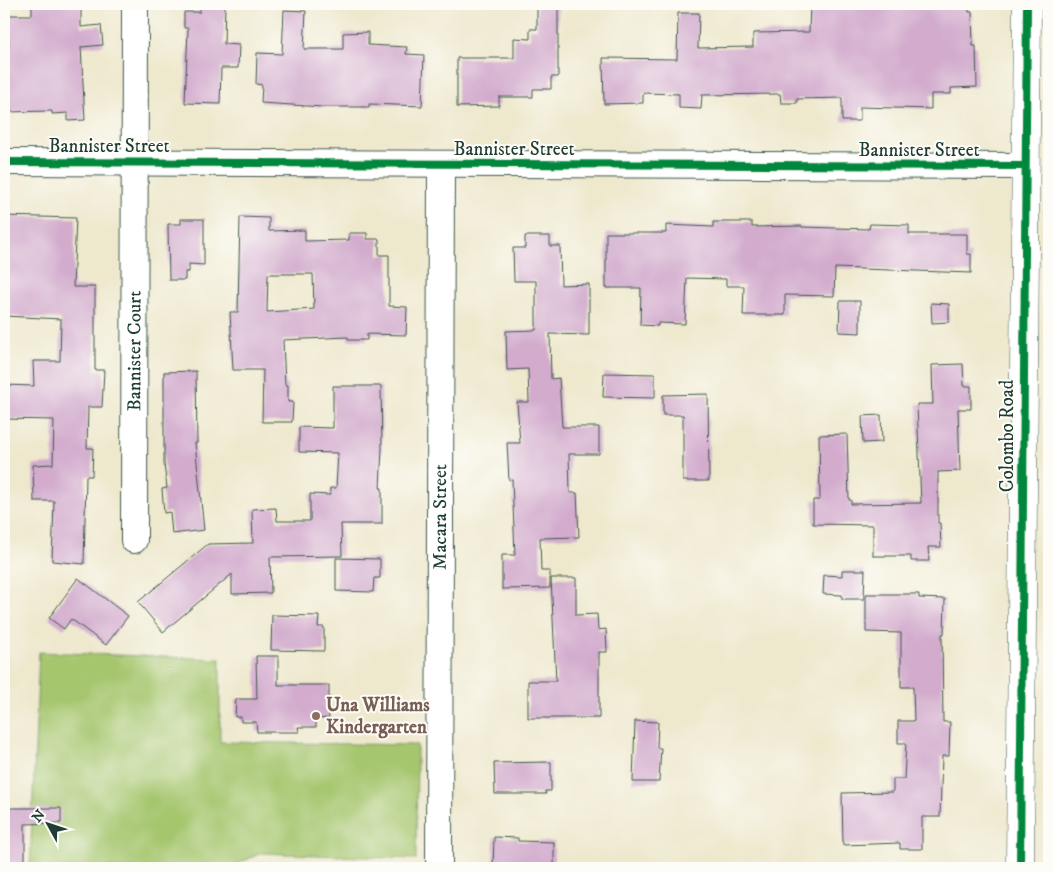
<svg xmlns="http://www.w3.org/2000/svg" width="1053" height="872" font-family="'IM FELL DW Pica',serif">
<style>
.green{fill:#a6c66e;stroke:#628251}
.building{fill:#d2abcd;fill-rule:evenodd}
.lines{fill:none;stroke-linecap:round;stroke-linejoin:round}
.minor-casing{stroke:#3e574b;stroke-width:28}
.tertiary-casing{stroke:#3e574b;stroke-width:29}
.minor{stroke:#fff;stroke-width:26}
.tertiary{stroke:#fff;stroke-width:28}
.cycleway-casing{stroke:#fdfcf7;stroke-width:11}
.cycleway{stroke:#00873e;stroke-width:8}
.education-dot{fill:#8d6e63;stroke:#fdfcf7;stroke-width:2}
.labels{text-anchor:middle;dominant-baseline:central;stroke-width:4;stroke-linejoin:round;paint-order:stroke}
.street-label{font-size:19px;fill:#1f3d34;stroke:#fdfcf7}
.education-label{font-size:19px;font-weight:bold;fill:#785e54;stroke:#fdfcf7;text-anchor:start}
</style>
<rect width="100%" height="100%" fill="#fdfcf7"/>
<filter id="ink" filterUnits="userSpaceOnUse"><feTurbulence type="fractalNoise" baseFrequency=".02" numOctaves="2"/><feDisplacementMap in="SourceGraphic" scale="10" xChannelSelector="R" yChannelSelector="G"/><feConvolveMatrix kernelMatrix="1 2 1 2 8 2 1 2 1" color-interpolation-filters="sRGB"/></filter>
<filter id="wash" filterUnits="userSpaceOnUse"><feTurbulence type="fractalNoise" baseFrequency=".0096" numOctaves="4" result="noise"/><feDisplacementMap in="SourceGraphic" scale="20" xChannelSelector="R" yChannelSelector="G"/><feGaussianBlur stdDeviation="1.12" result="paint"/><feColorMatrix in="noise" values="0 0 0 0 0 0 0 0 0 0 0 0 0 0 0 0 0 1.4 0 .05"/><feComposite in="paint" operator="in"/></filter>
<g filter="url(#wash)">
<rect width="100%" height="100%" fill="#eee8cd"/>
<path class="green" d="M 39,652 L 220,659 L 220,742 L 417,745 L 416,859 L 261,853 L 229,868 L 30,868 Z"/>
<g id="blocks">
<path class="building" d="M 32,4 L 81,4 L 81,27 L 101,25 L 103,45 L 81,47 L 85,120 L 68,121 L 68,113 L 52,114 L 52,111 L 4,112 L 4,48 L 9,48 L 8,15 L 32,15 Z
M 200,4 L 225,4 L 224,44 L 239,45 L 238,68 L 221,68 L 220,104 L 185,103 L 188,28 L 184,28 L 184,12 L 200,12 Z
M 537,4 L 558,4 L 558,77 L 551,77 L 551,89 L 533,89 L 533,97 L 499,97 L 499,106 L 457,107 L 457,58 L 514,58 L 514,38 L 530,39 L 530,29 L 537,29 Z
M 810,4 L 968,4 L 969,12 L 972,12 L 973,46 L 976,46 L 977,87 L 951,88 L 951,94 L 931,94 L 931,109 L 860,107 L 860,121 L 842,121 L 842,98 L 797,99 L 797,103 L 781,103 L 780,94 L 702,95 L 701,109 L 679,108 L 679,94 L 643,93 L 643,103 L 604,104 L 603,58 L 677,59 L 678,13 L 699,13 L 698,48 L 753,47 L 753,33 L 809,32 Z
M 284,10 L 306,11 L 304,49 L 343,49 L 343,33 L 368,32 L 368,45 L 407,47 L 406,54 L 424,55 L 422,106 L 369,104 L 369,107 L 323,107 L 261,103 L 262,85 L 256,84 L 257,53 L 282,54 Z
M 4,216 L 76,218 L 73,287 L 95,287 L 95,370 L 104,370 L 102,407 L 88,407 L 87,448 L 93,448 L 92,476 L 86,476 L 84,564 L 52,561 L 54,501 L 34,501 L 33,465 L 53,464 L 54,420 L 4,419 L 4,385 L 34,386 L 33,361 L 60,361 L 61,319 L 4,316 Z
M 240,217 L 269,218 L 269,231 L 305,230 L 305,241 L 349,240 L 349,233 L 367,233 L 367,239 L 379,239 L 379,255 L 389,255 L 389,306 L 407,307 L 406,335 L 367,334 L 367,340 L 348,340 L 348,337 L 283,340 L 285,385 L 288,385 L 288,402 L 293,402 L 292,422 L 262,422 L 263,370 L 233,370 L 230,312 L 238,312 ZM 268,274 L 313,274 L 314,309 L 267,312 Z
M 181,219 L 204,219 L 204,265 L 189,264 L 189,272 L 185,272 L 185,280 L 169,280 L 168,224 L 181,224 Z
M 713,222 L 752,222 L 752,227 L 802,226 L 802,227 L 869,229 L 870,224 L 909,225 L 909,234 L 967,234 L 967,254 L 971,254 L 971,273 L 835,268 L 834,296 L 785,295 L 785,315 L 743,315 L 744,286 L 726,286 L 726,279 L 687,278 L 685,324 L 658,323 L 658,326 L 640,325 L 641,288 L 606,288 L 606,233 L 666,233 L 666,225 L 713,227 Z
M 525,236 L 550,236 L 550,246 L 560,246 L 561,285 L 589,284 L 589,335 L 550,334 L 551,379 L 559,378 L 562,427 L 599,427 L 599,454 L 569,454 L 570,493 L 577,493 L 579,537 L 540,538 L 541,571 L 550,571 L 550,588 L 502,589 L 502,555 L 515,555 L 512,479 L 509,480 L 507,443 L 520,443 L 517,402 L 529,402 L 528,369 L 507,370 L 506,331 L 536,330 L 536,281 L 514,281 L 513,248 L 525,248 Z
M 840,301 L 860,301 L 860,333 L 839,332 Z
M 931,303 L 949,304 L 949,322 L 932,323 Z
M 963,364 L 964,386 L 971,386 L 971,409 L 958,409 L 960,471 L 938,472 L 938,523 L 940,523 L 941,547 L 928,547 L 929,561 L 911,561 L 911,556 L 873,556 L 873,525 L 813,524 L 813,500 L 820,500 L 819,435 L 847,434 L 849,500 L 851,500 L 851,504 L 921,503 L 917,404 L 933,404 L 932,365 Z
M 196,371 L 197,443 L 195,443 L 204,530 L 172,534 L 170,512 L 164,513 L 162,489 L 167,488 L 164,464 L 164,372 Z
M 604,373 L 655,374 L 655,398 L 603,397 Z
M 333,386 L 381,386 L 382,448 L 380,488 L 382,488 L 382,524 L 341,524 L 342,556 L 270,557 L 271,593 L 232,594 L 232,574 L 163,632 L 138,602 L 208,544 L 253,543 L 252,509 L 276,508 L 277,521 L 310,521 L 310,494 L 330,495 L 330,488 L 336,488 L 338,453 L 299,452 L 299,427 L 333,428 Z
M 708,394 L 709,481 L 683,481 L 683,415 L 663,415 L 663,395 Z
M 881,415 L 882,442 L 863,443 L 862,416 Z
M 336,558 L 380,559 L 380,578 L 374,578 L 373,592 L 336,591 Z
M 842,570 L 865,570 L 864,599 L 842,599 L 842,595 L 823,594 L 824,575 L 842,576 Z
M 78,578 L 128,616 L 106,645 L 71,619 L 64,629 L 49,618 Z
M 551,578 L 576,578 L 576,615 L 597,614 L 598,630 L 606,629 L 607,652 L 599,652 L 599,718 L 528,718 L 528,681 L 556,681 Z
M 866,594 L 919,594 L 919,598 L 945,599 L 944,634 L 942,634 L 943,722 L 950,722 L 949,756 L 942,756 L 940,817 L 922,817 L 922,849 L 900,849 L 900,843 L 843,845 L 842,793 L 893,792 L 893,779 L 904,779 L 906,743 L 898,743 L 898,721 L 914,721 L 913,687 L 901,687 L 901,633 L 866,632 Z
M 272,615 L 319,616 L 318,627 L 324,627 L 324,651 L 271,650 Z
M 256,656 L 278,656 L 278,685 L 329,685 L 329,718 L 316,719 L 316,727 L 298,727 L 299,732 L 257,732 L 256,722 L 241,722 L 241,717 L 235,717 L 236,699 L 257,699 Z
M 635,721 L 658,722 L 657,748 L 661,748 L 659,782 L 633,782 Z
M 551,762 L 551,791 L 545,791 L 546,794 L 495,794 L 494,763 Z
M 4,808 L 61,808 L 61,823 L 25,824 L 25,867 L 4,867 Z
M 494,837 L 518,838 L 518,841 L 554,842 L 554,868 L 493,868 Z"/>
</g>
</g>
<g filter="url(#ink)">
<use href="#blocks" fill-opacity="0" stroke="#3e574b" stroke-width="1"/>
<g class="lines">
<defs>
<g id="minor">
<path d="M 4,162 L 1025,166"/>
<path id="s1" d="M 134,540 L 135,4"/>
<path id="s2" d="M 439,868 L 441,165"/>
</g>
<path id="tertiary" d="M 1020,868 L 1027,4"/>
</defs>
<use href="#minor" class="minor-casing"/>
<use href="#tertiary" class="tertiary-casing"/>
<use href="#minor" class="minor"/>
<use href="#tertiary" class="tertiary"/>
<defs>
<path id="cycleway" d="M 4,162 L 1025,166
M 1020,868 L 1027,4"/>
</defs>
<use href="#cycleway" class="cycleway-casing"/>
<use href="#cycleway" class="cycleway"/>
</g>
</g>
<circle class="education-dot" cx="316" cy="716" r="5"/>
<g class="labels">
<g class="street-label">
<text x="109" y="146">Bannister Street</text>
<text x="514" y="149">Bannister Street</text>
<text x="919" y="150">Bannister Street</text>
<text stroke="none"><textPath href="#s1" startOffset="189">Bannister Court</textPath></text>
<text transform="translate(1007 436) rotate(-90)">Colombo Road</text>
<text stroke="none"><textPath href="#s2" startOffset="351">Macara Street</textPath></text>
</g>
<g class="education-label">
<text x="326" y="705">Una Williams<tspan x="326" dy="22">Kindergarten</tspan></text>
</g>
</g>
<rect width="1053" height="872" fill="none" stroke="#fdfcf7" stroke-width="20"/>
<g transform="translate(48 824) rotate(310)" stroke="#fdfcf7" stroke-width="4" paint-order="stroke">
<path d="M0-4L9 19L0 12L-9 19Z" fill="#1f3d34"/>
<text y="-8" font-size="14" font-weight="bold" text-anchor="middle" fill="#1f3d34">N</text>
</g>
</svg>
